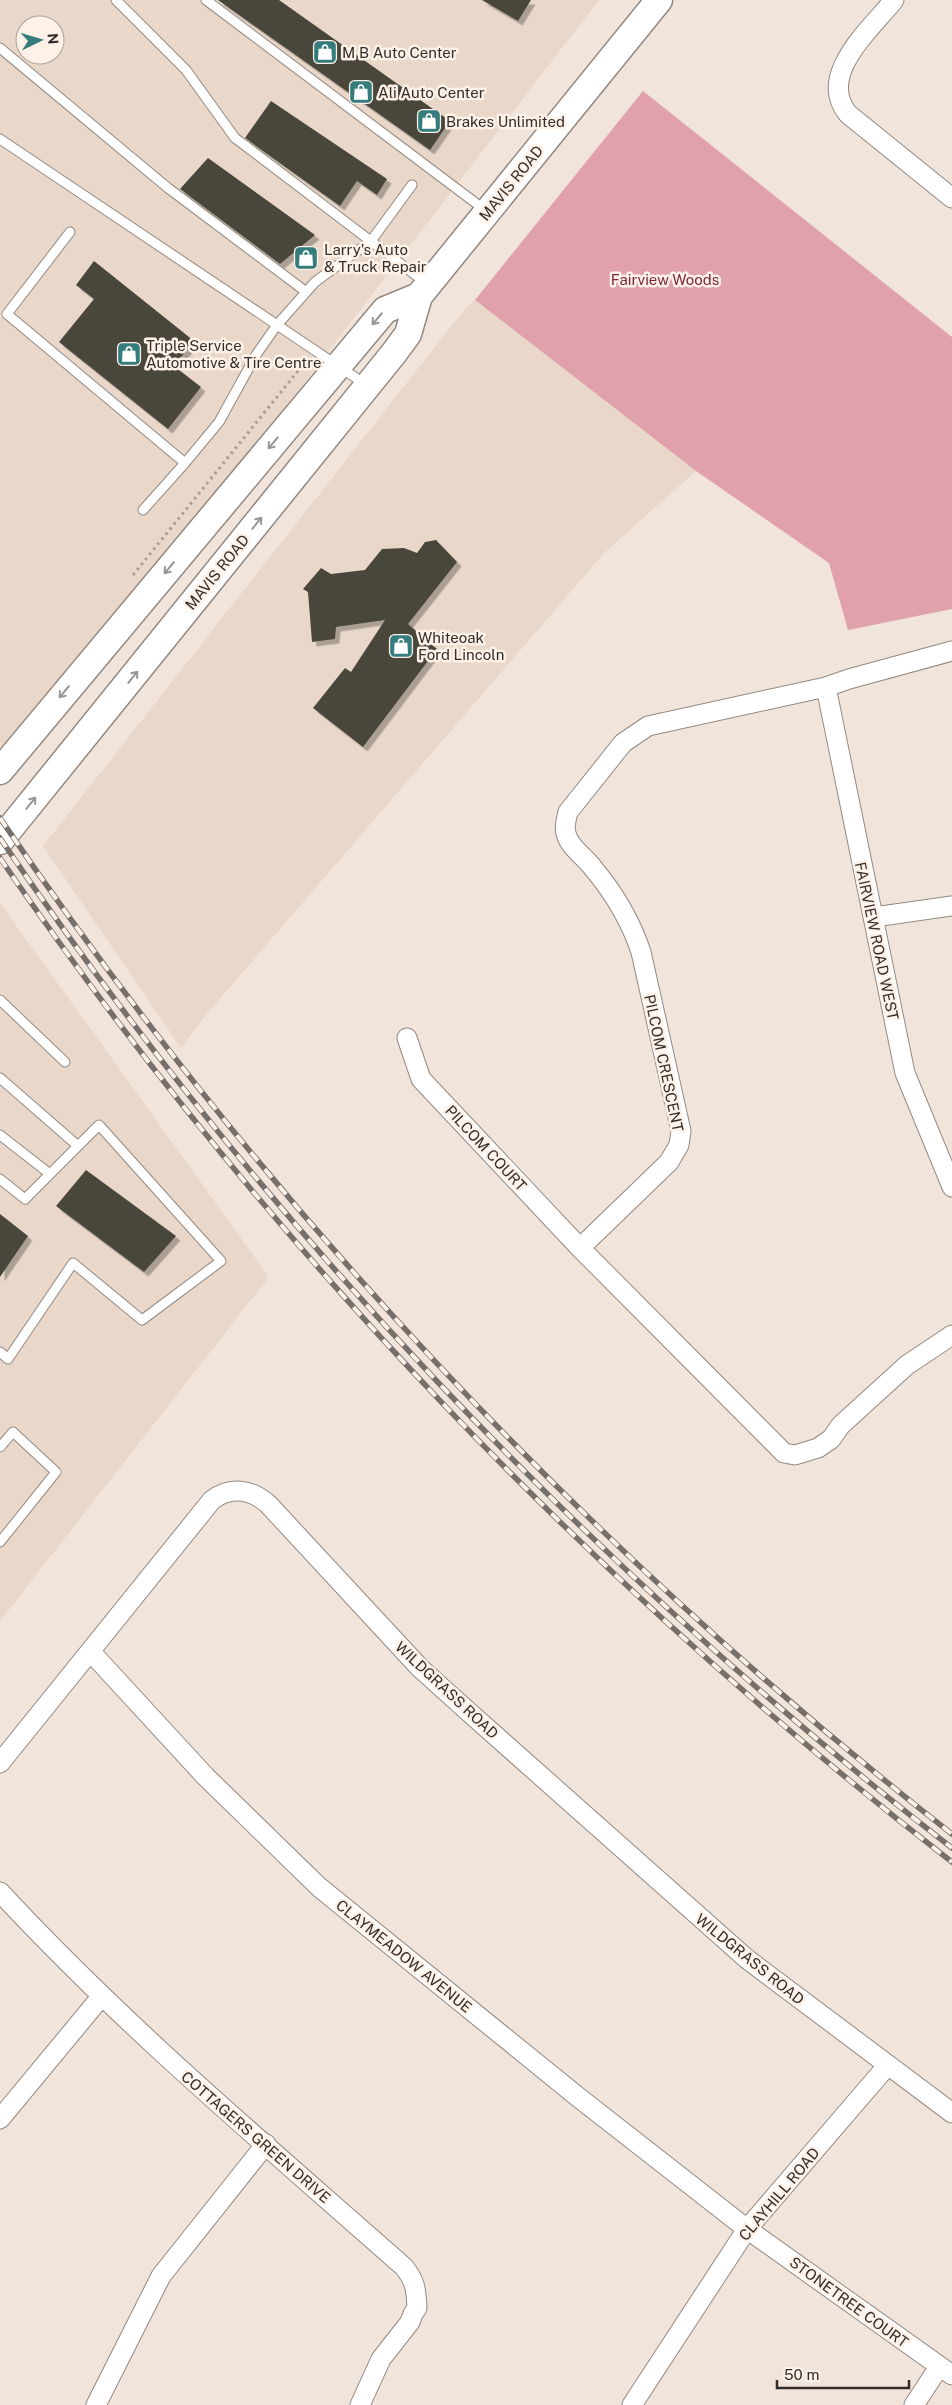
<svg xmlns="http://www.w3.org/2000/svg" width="952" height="2405" font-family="'Public Sans',sans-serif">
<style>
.built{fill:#e9d8c9;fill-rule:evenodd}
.green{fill:#e0a1ac}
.building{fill:#4a463b;filter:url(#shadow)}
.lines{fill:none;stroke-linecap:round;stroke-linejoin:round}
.service-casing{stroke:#948980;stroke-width:11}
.minor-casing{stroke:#948980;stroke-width:21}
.secondary-casing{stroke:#948980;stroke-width:29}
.path{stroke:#a69d96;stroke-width:3;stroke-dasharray:2.5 4;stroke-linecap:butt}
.service{stroke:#fff;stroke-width:9}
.minor{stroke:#fff;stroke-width:19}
.secondary{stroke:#fff;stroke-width:26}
.rail-casing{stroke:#776f6a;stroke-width:5.5}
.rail{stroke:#fdf1e8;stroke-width:4;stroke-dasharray:11;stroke-linecap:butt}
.oneway{stroke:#989694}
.labels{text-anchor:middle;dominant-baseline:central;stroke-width:5;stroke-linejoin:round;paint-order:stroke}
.poi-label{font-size:15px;fill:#322d2a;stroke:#fdf1e8;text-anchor:start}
.street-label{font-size:15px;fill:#322d2a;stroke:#fdf1e8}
.park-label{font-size:15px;fill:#7d243d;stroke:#fdf1e8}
</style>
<defs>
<filter id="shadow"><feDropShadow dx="4.5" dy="4.5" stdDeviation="0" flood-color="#0004"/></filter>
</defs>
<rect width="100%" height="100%" fill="#f0e4db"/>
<path class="built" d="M 0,0 L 599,0 L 11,763 L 0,746 ZM 25,25 L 55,25 L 55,55 L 25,55 Z
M 475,300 L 696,471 L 604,553 L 205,1016 L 181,1048 L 43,846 L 464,310 Z
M 0,903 L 269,1277 L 0,1621 Z"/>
<path class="green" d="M 643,91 L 952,337 L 952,609 L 848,630 L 829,563 L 696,471 L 475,300 Z"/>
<path class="building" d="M 218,0 L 279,0 L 450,121 L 430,150 Z
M 482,0 L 531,0 L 518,21 Z
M 271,101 L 387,179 L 377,195 L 357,181 L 340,206 L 245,138 Z
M 208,158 L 315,235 L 280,264 L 180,189 Z
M 94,261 L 194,341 L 174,366 L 201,387 L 168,429 L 59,342 L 94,299 L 76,285 Z
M 436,540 L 457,562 L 408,624 L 437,649 L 363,747 L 313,708 L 345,668 L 351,672 L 385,620 L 336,627 L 335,639 L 312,642 L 308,592 L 303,589 L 321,568 L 331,574 L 365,570 L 382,549 L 404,548 L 417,553 L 425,542 Z
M 86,1170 L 176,1236 L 144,1272 L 56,1206 Z
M 0,1214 L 28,1236 L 0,1277 Z"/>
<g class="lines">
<defs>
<path id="service" d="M 116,0 L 186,70 L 235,138 L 426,283
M 206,0 L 485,210
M 0,48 L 168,188 L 305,291
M 0,139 L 365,384
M 70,232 L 7,314 L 185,463 L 219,422 L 256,355 L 277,325 L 315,282 L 371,241 L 412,185
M 143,510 L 185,463
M 0,1000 L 65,1062
M 0,1078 L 78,1146
M 0,1135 L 50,1174
M 0,1179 L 25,1199 L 99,1125 L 221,1261 L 142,1320 L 73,1263 L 8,1359 L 0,1352
M 0,1447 L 13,1432 L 56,1472 L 0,1542"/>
<path id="minor" d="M 894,0 C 871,29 816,75 848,114 L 952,198
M 826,687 L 905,1073 L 952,1187
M 874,917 L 952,906
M 407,1038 L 421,1079 L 580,1248 L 784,1453 L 795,1455 L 818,1448 L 831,1439 L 841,1425 L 907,1365 L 952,1335
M 580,1248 L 669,1162 L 679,1145 L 681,1131 L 641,952 C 631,922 614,893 593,868 C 585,857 574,851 568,839 C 563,829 566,821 568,812 L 623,743 L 648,726 L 826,687 L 849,679 L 952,651
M 90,1651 L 205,1776 L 319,1887 L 578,2097 L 747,2229 L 952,2375
M 0,1763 L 212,1500 C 230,1486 251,1489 268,1504 L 420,1668 L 471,1714 L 747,1959 L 952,2113
M 0,1892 C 125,2027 266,2145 404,2267 C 416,2282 416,2290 417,2308 L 413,2314 L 410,2322 L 381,2359 L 360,2405
M 0,2119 L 101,1997
M 96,2405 L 161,2276 L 266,2144
M 632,2405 L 747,2229 L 887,2066
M 914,2405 L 939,2367"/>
<path id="secondary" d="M 0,771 L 385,310 L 419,296
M 0,841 L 394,353 L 408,334 L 419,296 L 659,0"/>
</defs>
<use href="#service" class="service-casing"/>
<use href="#minor" class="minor-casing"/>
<use href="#secondary" class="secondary-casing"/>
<path class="path" d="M 133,575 L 302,366"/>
<use href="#service" class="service"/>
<use href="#minor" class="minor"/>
<use href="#secondary" class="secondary"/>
<defs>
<path id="rail" d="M 0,818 C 262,1204 585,1547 952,1834
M 0,838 C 260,1222 586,1564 952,1848
M 0,858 C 261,1240 586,1579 952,1862"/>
</defs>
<use href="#rail" class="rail-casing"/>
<use href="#rail" class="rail"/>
</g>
<defs><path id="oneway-shaft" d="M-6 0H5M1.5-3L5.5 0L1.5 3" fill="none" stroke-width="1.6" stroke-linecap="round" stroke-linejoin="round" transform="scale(1.25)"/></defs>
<g class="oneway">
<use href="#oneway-shaft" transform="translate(377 319) rotate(130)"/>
<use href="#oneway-shaft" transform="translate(273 443) rotate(130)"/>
<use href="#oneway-shaft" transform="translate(257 523) rotate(-51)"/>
<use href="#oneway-shaft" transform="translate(169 568) rotate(130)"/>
<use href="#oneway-shaft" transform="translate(133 677) rotate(-51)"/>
<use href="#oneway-shaft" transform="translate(64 692) rotate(130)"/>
<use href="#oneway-shaft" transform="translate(31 803) rotate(-51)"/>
</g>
<defs>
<symbol id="shop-square" viewBox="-11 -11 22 22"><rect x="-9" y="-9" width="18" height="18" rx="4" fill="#347d7c" stroke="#fdf1e8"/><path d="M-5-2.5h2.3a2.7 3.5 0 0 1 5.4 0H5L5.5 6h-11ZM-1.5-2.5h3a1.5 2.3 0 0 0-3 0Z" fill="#fff"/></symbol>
</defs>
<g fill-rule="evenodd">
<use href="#shop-square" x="311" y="38" width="28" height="28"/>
<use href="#shop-square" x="347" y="78" width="28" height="28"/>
<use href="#shop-square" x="415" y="107" width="28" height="28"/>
<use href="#shop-square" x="292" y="244" width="28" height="28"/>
<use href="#shop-square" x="115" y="340" width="28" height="28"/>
<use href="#shop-square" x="387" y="632" width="28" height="28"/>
</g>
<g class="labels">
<g class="poi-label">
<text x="342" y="52">M B Auto Center</text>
<text x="378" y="92">Ali Auto Center</text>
<text x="446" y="121">Brakes Unlimited</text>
<text x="324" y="249">Larry's Auto<tspan x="324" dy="17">&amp; Truck Repair</tspan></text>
<text x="146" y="345">Triple Service<tspan x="146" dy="17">Automotive &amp; Tire Centre</tspan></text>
<text x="418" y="637">Whiteoak<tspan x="418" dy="17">Ford Lincoln</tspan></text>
</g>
<g class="street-label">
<text transform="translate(511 183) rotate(-51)">MAVIS ROAD</text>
<text transform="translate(217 572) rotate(-51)">MAVIS ROAD</text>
<text transform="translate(877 941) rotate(78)">FAIRVIEW ROAD WEST</text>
<text transform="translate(664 1063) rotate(78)">PILCOM CRESCENT</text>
<text transform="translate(486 1148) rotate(47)">PILCOM COURT</text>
<text transform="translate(447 1690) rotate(43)">WILDGRASS ROAD</text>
<text transform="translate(404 1956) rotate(39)">CLAYMEADOW AVENUE</text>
<text transform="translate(750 1959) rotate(39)">WILDGRASS ROAD</text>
<text transform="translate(256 2137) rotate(41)">COTTAGERS GREEN DRIVE</text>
<text transform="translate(779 2194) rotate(-50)">CLAYHILL ROAD</text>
<text transform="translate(849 2302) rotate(36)">STONETREE COURT</text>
</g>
<g class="park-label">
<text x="665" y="279">Fairview Woods</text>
</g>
</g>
<g transform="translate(40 40) rotate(85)"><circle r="24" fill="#fdf1e8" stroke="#aca39c"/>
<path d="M0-4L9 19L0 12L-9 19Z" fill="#347d7c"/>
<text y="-8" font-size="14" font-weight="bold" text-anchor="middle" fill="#322d2a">N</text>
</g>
<path d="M777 2380v8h132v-8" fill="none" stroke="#322d2a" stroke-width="2.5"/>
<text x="784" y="2380" font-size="15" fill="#322d2a" stroke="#fdf1e8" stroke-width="4" paint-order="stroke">50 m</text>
</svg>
